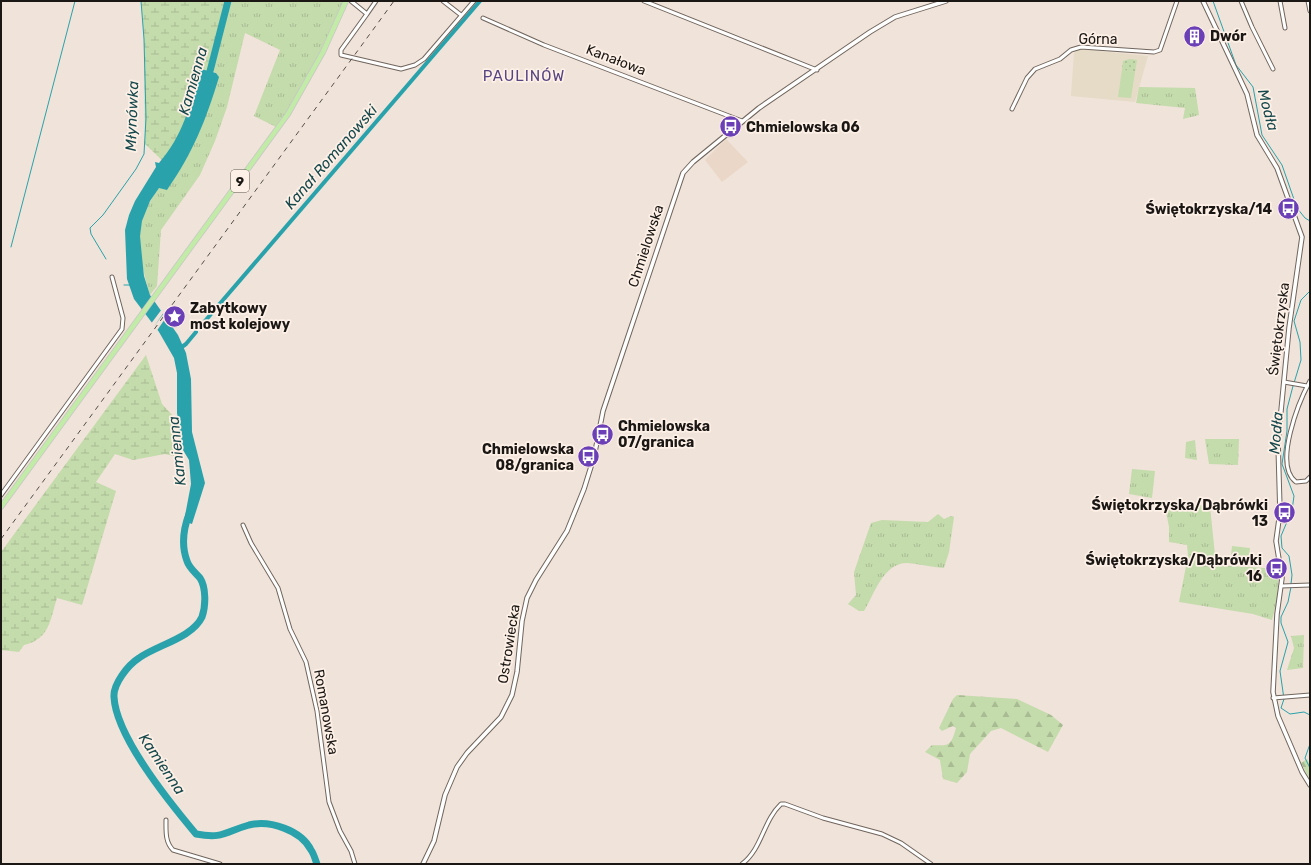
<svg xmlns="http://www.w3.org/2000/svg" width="1311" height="865" font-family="Rubik,sans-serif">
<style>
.built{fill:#ead7c8}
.education{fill:#e5dbc6}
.grass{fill:url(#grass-tufts)}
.forest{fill:url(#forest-firs)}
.wetland{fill:url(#wetland-marsh)}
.park{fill:url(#park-dots)}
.garden{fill:#c4dbac}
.water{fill:#2aa2ab}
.pier{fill:#f0e3d9}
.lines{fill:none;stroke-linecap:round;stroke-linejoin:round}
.stream{stroke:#2aa2ab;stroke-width:1}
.canal{stroke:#2aa2ab;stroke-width:4}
.river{stroke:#2aa2ab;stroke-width:7}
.minor-casing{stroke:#70655d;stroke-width:5}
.tertiary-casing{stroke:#70655d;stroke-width:5.5}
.primary-casing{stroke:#c8c7c7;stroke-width:6}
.minor{stroke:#fff;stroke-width:3}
.tertiary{stroke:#fff;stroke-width:3.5}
.primary{stroke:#c1eba7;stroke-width:4.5}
.rail{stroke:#544e49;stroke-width:1;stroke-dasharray:5 5;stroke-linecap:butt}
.labels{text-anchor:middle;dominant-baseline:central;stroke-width:3.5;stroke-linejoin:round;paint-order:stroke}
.shield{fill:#fdf0e7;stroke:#5f5853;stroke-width:1}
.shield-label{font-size:13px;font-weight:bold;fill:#1b1714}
.poi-label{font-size:14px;font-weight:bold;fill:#1b1714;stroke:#fdf0e7;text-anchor:start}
.street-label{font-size:14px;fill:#1b1714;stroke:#fdf0e7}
.neighbourhood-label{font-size:15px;letter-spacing:1px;fill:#574482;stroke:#fdf0e7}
.water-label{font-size:15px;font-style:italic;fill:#16484c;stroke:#fdf0e7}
</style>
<defs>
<pattern id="grass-tufts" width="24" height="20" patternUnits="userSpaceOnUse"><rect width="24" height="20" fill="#c4dbac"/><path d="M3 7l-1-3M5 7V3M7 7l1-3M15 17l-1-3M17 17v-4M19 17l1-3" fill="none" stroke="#a8bb93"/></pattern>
<pattern id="forest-firs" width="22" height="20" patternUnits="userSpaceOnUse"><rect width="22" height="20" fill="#c4dbac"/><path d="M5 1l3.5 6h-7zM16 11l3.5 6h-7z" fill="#a8bb93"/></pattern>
<pattern id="wetland-marsh" width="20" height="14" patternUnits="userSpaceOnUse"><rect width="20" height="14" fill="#c4dbac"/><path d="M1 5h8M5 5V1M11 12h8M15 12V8" fill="none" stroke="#a8bb93"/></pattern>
<pattern id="park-dots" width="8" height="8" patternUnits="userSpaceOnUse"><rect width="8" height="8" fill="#c4dbac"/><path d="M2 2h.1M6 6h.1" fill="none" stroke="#a8bb93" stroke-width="1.8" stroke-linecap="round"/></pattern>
</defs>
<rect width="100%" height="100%" fill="#f0e3d9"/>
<path class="built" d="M 726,139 L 748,162 L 722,182 L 705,160 Z"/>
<path class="education" d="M 1078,49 L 1148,56 L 1135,102 L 1071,96 L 1074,53 Z"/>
<path class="grass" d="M 228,1 L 346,1 L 330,37 L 278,128 L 254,116 L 280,50 L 245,33 L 227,107 L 215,141 L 200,175 L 161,230 L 157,286 L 150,295 C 143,272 136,244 142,221 C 145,209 152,198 159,187 L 216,73 L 210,69 Z
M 1139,87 L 1195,88 L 1199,115 L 1183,119 L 1185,108 L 1136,103 Z
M 1205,439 L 1239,439 L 1238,465 L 1209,464 Z
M 1195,440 L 1197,460 L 1185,458 L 1186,442 Z
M 1132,469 L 1155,471 L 1152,498 L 1129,494 Z
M 1164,501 L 1210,506 L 1216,565 L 1279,569 L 1277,600 L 1272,620 L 1253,614 L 1179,602 L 1188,556 L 1187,545 L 1169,542 L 1169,527 Z
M 938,514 L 944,519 L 951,516 L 954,517 L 949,552 L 944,568 C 931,567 919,564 907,563 C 883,563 874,595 864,611 L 859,611 L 848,604 L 856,595 L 854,572 L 871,523 L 882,520 L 928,522 Z
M 1304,635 L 1303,668 L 1287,670 L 1294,648 L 1291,636 Z"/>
<path class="forest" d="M 957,695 L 1017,699 L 1051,715 L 1063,725 L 1048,752 L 1001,728 L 991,731 L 970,754 L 967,772 L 957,783 L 943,779 L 940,760 L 925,752 L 932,745 C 949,746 951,746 956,728 L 953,726 L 942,731 L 939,728 L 953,699 Z
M 1307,759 L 1310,765 L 1310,780 L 1301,763 Z"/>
<path class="wetland" d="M 141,1 L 228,1 L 199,115 L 169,167 L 145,144 L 144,39 Z
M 146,355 L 162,404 L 173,416 L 178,457 L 165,454 L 133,460 L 115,454 L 96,482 L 116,491 L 82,605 L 57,598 C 50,620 50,639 24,645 L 19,652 L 1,650 L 1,552 Z"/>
<path class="park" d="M 1130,59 L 1137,60 L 1135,72 L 1122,70 L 1123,61 Z"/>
<path class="garden" d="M 1122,70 L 1135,72 L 1131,98 L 1118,97 Z
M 1232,546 L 1250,548 L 1249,557 L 1231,555 Z"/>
<path class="water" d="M 201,69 L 216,73 L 219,77 C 206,120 193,153 167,190 L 159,188 L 150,201 L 142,221 L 140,236 L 142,257 L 144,276 L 150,295 L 178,335 L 186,353 L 191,379 L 192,432 L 205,483 L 192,524 L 184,521 L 191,484 L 189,460 L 183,450 L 177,413 L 177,373 L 174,358 L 159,332 L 134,299 L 127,279 L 125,230 L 129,215 L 135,201 L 156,167 L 155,162 L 159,163 C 183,135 190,107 198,73 L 197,72 Z"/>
<path class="pier" d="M 162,309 L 164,312 L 153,328 L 150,325 Z
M 164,313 L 167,316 L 156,332 L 153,328 Z"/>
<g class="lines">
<path class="stream" d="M 1213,1 L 1236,65 L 1253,87 L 1262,135 L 1282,165 L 1297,208 L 1305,218 L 1310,221
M 11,247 L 75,1
M 106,259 L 91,234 L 90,228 L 103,215 L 136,169 L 144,154 L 146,118 L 144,39 L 141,1
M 124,285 L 130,285
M 1294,383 L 1301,360 L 1300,342 L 1294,321 L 1301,300 L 1310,291
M 1291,584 L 1292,575 L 1289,556 L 1282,548 L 1281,536 L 1292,510 L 1294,496 L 1282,464 L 1287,431 L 1287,409 L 1293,386
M 1291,587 L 1288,602 L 1281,617 L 1281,623 L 1288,642 L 1280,671 L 1284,699 L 1281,708 L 1290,714 L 1304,712 L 1310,715
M 1310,744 L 1305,758 L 1310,768"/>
<path class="canal" d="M 199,328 L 480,1
M 179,349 L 186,344 L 196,332"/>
<path class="river" d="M 208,79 L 228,1
M 189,514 C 183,530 181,545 187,561 C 189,568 196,573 200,578 C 206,587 206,606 202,617 C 192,638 157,645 139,658 C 128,665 113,684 114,697 C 116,737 170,803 196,834 C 224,839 224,832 249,825 C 270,820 301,830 311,850 C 314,854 315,859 317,864"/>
<defs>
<path id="minor" d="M 351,1 L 367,14 L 341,50 L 341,55 L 401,69 L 415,65 L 424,59 L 474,1
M 443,1 L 461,15
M 644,1 L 817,70
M 1241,1 L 1252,27 L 1273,69
M 1280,1 L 1285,28
M 1308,1 L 1310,11
M 367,14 L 376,1
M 483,18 L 544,45 L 742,121
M 1012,109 L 1027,78 L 1035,69 L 1060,59 L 1071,50 L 1081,47 L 1154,52 L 1160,50 L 1177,1
M 1310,381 C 1299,401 1273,465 1296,482 L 1306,481 L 1310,477
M 1284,382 L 1307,386
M 1,495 L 122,329 L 123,318 L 112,277
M 243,525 L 251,543 L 278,588 L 290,629 L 306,662 L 317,711 L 329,802 L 340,831 L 351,851 L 355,864
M 1281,586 L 1310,585
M 1273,698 L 1310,695
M 166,820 C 166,831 165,842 173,850 L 220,864
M 742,864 C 762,849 763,821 781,804 L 785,804 L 823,818 L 882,834 L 901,843 L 931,864"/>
<path id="tertiary" d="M 1203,1 L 1247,94 L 1257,135 L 1277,168 L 1302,237 L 1289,328 L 1278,442 L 1280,512 L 1276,541 L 1282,578 L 1277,614 L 1273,692 L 1278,716 L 1302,772 L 1310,785
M 423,864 L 434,841 L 445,795 L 457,767 L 467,753 L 501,717 L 512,695 L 517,672 L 522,621 L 527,598 L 536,580 L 567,531 L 584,489 L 594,457 L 603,411 L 683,173 L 693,162 L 759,108 L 870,32 L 895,17 L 946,1"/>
<path id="primary" d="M 1,507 L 288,114 L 323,52 L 346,1"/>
</defs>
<use href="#minor" class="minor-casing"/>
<use href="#tertiary" class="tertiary-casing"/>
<use href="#primary" class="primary-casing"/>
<use href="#minor" class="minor"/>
<use href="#tertiary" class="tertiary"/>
<use href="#primary" class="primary"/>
<path class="rail" d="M 1,539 L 394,1"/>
</g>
<defs>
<symbol id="building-disc" viewBox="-11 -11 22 22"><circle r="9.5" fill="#6b3fb6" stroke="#fdf0e7"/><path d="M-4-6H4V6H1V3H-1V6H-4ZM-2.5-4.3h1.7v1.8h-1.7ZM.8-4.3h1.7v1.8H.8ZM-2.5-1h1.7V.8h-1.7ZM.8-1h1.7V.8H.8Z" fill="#fff"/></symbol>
<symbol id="bus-disc" viewBox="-11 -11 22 22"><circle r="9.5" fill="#6b3fb6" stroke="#fdf0e7"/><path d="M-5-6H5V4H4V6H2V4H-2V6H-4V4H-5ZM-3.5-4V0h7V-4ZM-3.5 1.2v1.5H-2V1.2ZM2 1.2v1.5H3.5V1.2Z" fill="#fff"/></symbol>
<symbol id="sight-disc" viewBox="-11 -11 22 22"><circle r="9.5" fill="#6b3fb6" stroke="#fdf0e7"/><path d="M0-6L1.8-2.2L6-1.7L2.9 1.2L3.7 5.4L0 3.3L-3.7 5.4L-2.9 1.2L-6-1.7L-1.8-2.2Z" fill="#fff"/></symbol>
</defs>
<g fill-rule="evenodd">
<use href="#building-disc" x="1182" y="24" width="25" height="25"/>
<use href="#bus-disc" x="718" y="114" width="25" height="25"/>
<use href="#bus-disc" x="1276" y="196" width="25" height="25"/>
<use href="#sight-disc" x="162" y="304" width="25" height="25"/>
<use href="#bus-disc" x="590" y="422" width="25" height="25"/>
<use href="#bus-disc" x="576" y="444" width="25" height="25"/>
<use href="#bus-disc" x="1272" y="500" width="25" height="25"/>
<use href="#bus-disc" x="1264" y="556" width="25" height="25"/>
</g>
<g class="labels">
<rect class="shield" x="231" y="170" width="18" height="22" rx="3"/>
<g class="shield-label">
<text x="240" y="181">9</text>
</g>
<g class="poi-label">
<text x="1210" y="36">Dwór</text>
<text x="746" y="127">Chmielowska 06</text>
<text x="1272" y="209" text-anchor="end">Świętokrzyska/14</text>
<text x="190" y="308">Zabytkowy<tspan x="190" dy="16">most kolejowy</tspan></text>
<text x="618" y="426">Chmielowska<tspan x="618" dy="16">07/granica</tspan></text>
<text x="574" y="449" text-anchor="end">Chmielowska<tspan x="574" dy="16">08/granica</tspan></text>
<text x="1268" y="505" text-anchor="end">Świętokrzyska/Dąbrówki<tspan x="1268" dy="16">13</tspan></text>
<text x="1262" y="560" text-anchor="end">Świętokrzyska/Dąbrówki<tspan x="1262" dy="16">16</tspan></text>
</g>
<g class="street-label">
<text x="1098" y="39">Górna</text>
<text transform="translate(616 60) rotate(21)">Kanałowa</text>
<text transform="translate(646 246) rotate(-72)">Chmielowska</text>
<text transform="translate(1279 329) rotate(-83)">Świętokrzyska</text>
<text transform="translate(509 644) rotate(-81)">Ostrowiecka</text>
<text transform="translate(326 712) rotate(80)">Romanowska</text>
</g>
<g class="neighbourhood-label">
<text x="524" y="76">PAULINÓW</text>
</g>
<g class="water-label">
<text transform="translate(193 81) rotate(-74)">Kamienna</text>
<text transform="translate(1268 110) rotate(75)">Modła</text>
<text transform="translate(132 116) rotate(-88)">Młynówka</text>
<text transform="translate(331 157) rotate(-49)">Kanał Romanowski</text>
<text transform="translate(1276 433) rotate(-85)">Modła</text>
<text transform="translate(177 451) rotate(-96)">Kamienna</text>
<text transform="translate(162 764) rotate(56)">Kamienna</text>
</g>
</g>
<rect width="1311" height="865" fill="none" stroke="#1b1714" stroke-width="4"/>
</svg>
